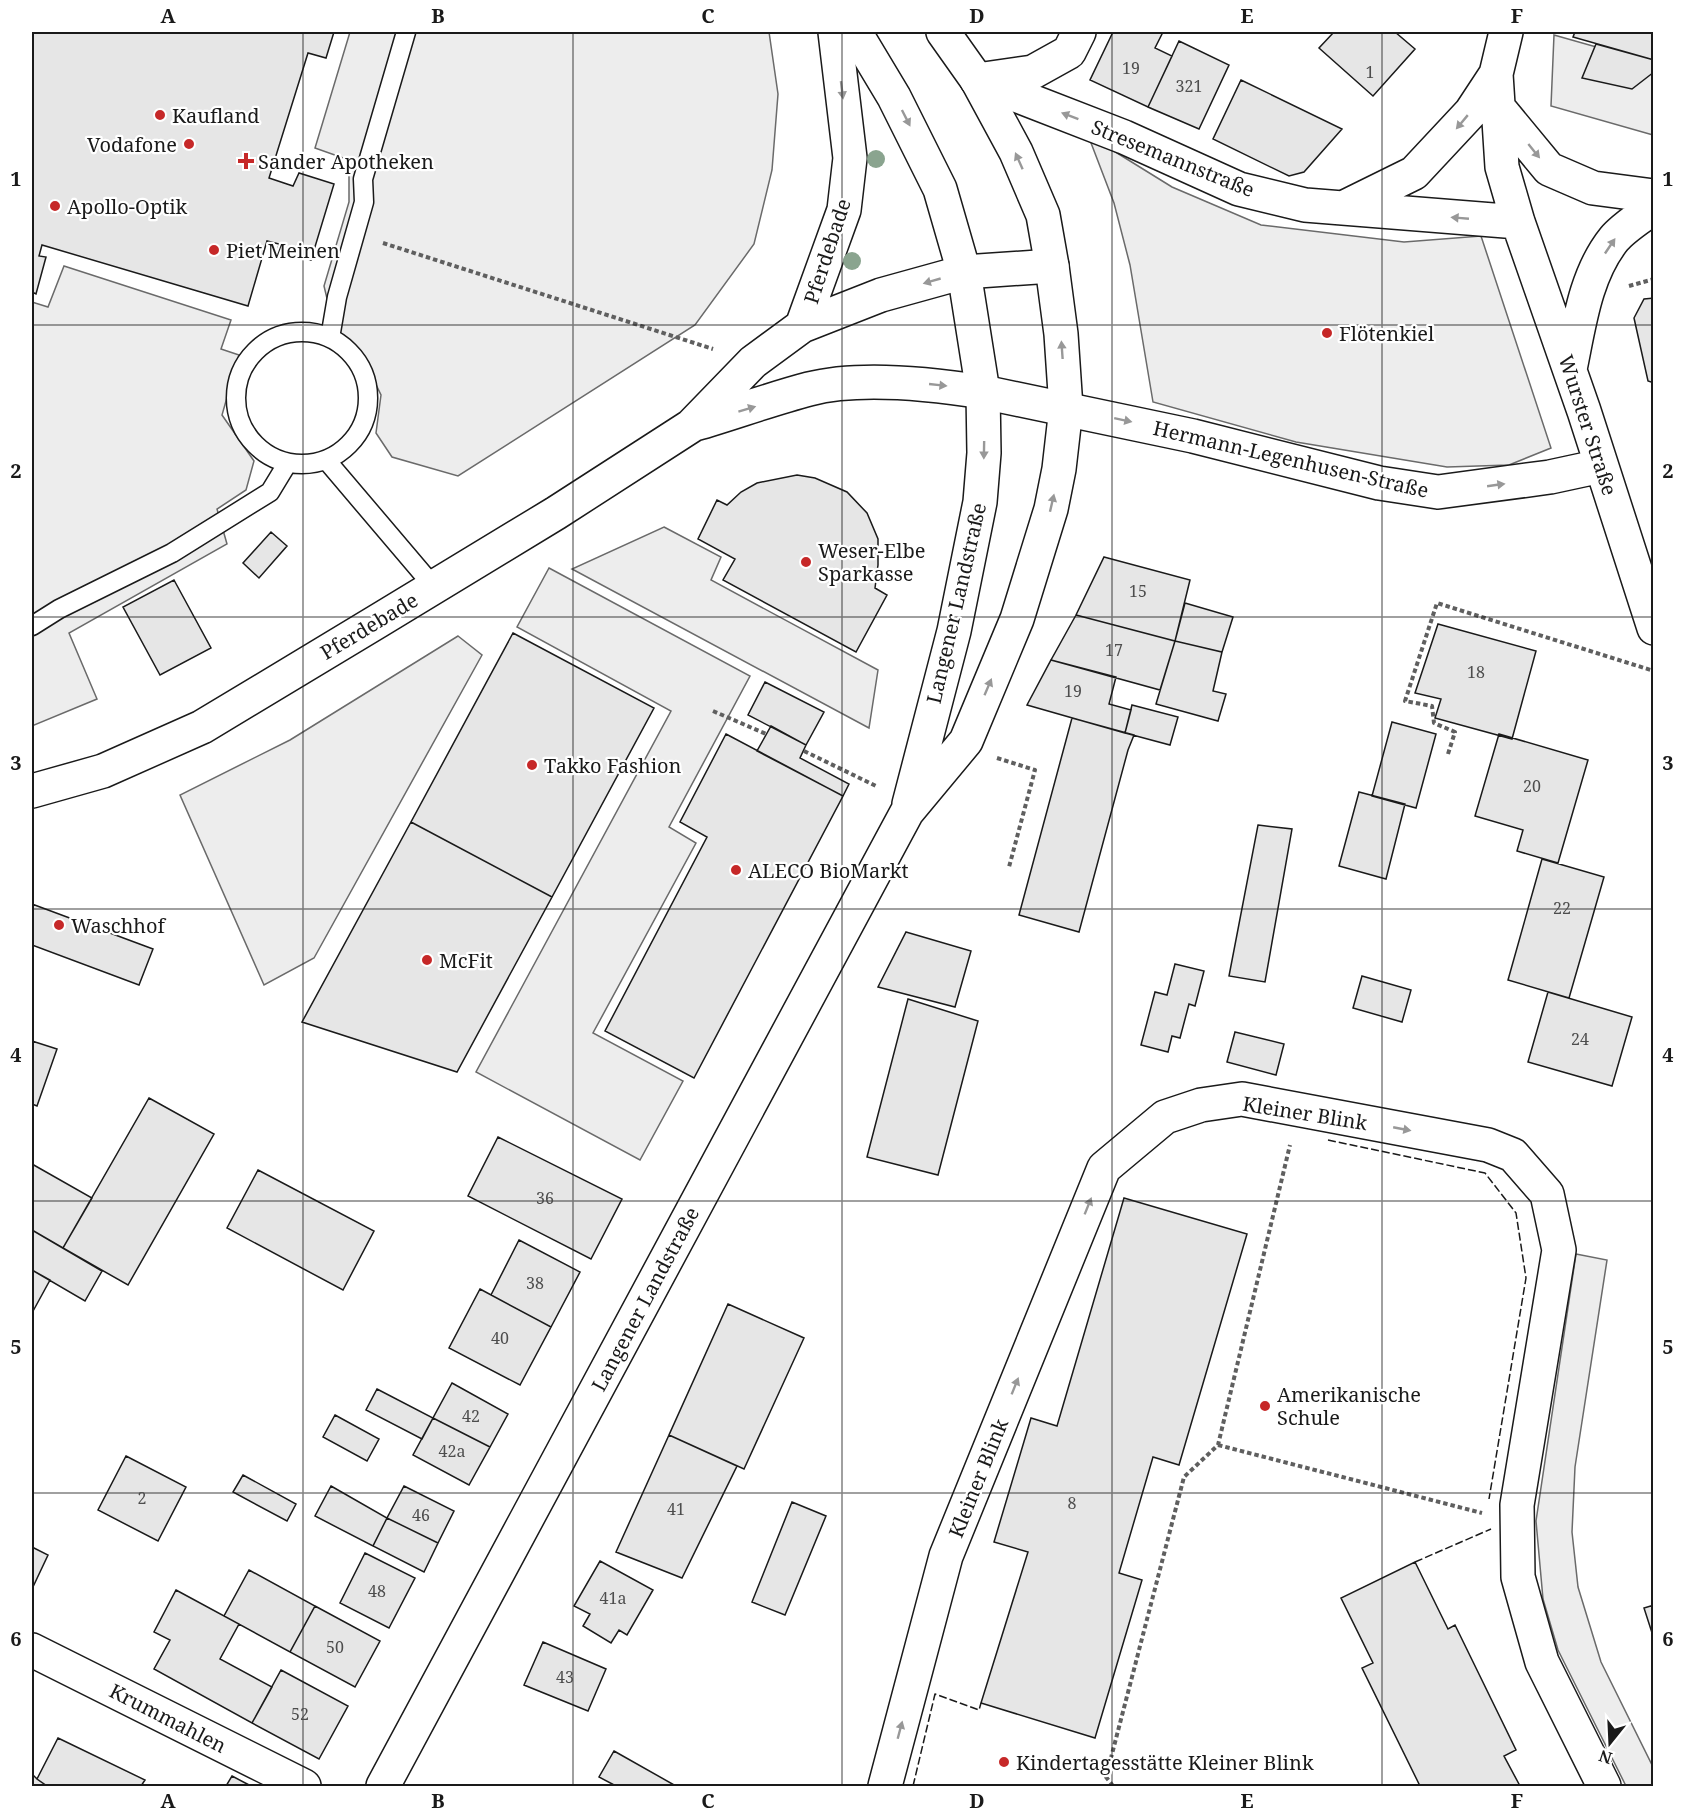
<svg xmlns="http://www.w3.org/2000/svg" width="1685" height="1818" font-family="'Noto Serif',serif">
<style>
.parking{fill:#ededed;stroke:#6a6a6a;stroke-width:1.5}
.building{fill:#e6e6e6;stroke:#1a1a1a;stroke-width:1.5}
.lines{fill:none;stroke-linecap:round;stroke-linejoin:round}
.lane-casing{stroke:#1a1a1a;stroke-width:21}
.street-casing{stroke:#1a1a1a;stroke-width:36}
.secondary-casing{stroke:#1a1a1a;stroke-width:36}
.primary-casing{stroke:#1a1a1a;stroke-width:36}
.path{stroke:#5f5f5f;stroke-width:4;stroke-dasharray:4.5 3;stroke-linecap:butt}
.lane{stroke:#fff;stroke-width:18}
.street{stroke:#fff;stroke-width:33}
.secondary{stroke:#fff;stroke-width:33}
.primary{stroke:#fff;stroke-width:33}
.fence{stroke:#1a1a1a;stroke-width:1.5;stroke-dasharray:8 3;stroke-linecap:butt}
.tree{fill:#8aa48f}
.oneway{fill:#989898}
.grid{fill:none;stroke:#1a1a1a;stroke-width:1.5;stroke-opacity:0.55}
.poi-dot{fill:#c62828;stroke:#fff;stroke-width:2}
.labels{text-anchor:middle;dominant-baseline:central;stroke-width:4.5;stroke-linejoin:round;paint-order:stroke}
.number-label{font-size:16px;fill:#4d4d4d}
.poi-label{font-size:20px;fill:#1a1a1a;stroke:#fff;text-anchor:start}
.street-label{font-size:20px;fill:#1a1a1a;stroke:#fff}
.neatline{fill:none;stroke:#1a1a1a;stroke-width:2}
.grid-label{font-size:20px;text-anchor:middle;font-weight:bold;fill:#1a1a1a}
</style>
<rect width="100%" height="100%" fill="#fff"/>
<path class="parking" d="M 350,32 L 769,32 L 778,94 L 772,170 L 754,244 L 695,325 L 458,476 L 392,457 L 376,433 L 381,395 L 364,360 L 336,336 L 324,286 L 349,202 L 349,160 L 315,148 Z
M 1554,35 L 1653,63 L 1653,135 L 1551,106 Z
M 1088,135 L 1172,187 L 1261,225 L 1404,242 L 1481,236 L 1551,448 L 1509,465 L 1447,467 L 1296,442 L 1153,402 L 1130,265 L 1114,203 Z
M 64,266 L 231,320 L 221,349 L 239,355 L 222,415 L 254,461 L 246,490 L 217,509 L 227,544 L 69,633 L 97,699 L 32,726 L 32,302 L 48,307 Z
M 664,527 L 721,557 L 711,580 L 878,670 L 869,728 L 572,569 Z
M 549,568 L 750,676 L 669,827 L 696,843 L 593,1033 L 683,1081 L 640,1160 L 476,1072 L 671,711 L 517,627 Z
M 458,636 L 482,655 L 314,958 L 264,985 L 180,795 L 290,740 Z
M 1576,1254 L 1607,1260 L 1575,1467 L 1572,1532 L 1578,1587 L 1601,1662 L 1653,1767 L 1653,1786 L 1626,1786 L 1558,1650 L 1543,1599 L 1536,1521 Z"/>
<path class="building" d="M 32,32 L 334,32 L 326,58 L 308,53 L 269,178 L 293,186 L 299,173 L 334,184 L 311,260 L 278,249 L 279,244 L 267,241 L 248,306 L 42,245 L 39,256 L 46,257 L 36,294 L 32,292 Z
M 1113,32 L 1163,32 L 1155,48 L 1172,56 L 1148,107 L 1090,80 Z
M 1334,32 L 1395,32 L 1415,49 L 1373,96 L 1319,48 Z
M 1575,32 L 1654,32 L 1654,60 L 1573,37 Z
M 1179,41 L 1229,65 L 1199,129 L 1148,107 Z
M 1596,44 L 1654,60 L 1654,72 L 1632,89 L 1582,78 Z
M 1241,80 L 1342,129 L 1304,172 L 1289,176 L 1213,139 Z
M 1654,298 L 1654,383 L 1648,381 L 1634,318 L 1644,299 Z
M 797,475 L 815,478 L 847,492 L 867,513 L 878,539 L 878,565 L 875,588 L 887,595 L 856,652 L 723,580 L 735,559 L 698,539 L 717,500 L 727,505 L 741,492 L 757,483 Z
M 271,532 L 287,546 L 259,578 L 243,563 Z
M 1104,557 L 1190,580 L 1175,641 L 1076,615 Z
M 174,580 L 211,648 L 160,675 L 123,607 Z
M 1185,603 L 1233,617 L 1222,652 L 1175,641 Z
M 1076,615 L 1175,641 L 1160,690 L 1051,660 Z
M 1438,624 L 1536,651 L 1512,739 L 1435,718 L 1441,699 L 1415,693 Z
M 513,633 L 654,708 L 552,897 L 411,822 Z
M 1175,641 L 1222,652 L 1213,691 L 1226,694 L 1218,721 L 1156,704 Z
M 1051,660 L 1116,677 L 1109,704 L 1131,710 L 1125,733 L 1027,705 Z
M 765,682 L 824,712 L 806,745 L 748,715 Z
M 1132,705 L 1178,717 L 1170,745 L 1125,733 Z
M 1072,718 L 1134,735 L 1128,750 L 1079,932 L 1019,915 Z
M 1392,722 L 1436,734 L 1416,808 L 1372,796 Z
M 771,726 L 806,745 L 800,758 L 849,784 L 843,796 L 757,751 Z
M 726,734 L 843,796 L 694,1078 L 605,1031 L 707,837 L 680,822 Z
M 1499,734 L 1588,760 L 1558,863 L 1517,851 L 1523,830 L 1475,816 Z
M 1359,792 L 1405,804 L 1386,879 L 1339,866 Z
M 411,822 L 552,897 L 457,1072 L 302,1022 Z
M 1258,825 L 1292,829 L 1265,982 L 1229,976 Z
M 1542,859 L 1604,877 L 1569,998 L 1508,980 Z
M 32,904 L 153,949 L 139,985 L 32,945 Z
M 906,932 L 971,951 L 955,1007 L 878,987 Z
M 1175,964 L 1204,971 L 1195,1006 L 1189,1004 L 1180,1038 L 1172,1036 L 1168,1052 L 1141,1045 L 1155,992 L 1167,995 Z
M 1362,976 L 1411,990 L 1402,1022 L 1353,1008 Z
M 1548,992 L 1632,1017 L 1612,1086 L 1528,1062 Z
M 908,999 L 978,1021 L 938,1175 L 867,1157 Z
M 1235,1032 L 1284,1044 L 1276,1075 L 1227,1062 Z
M 32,1041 L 57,1049 L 37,1106 L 32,1104 Z
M 149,1098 L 214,1134 L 128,1285 L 63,1248 Z
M 498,1137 L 622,1199 L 591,1259 L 468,1196 Z
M 32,1164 L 92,1198 L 63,1248 L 32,1230 Z
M 258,1170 L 374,1231 L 343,1290 L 227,1228 Z
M 1124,1198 L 1247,1234 L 1179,1465 L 1153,1457 L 1119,1573 L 1142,1580 L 1095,1738 L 981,1703 L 1028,1552 L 994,1542 L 1031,1418 L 1057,1426 Z
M 32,1230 L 102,1271 L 85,1301 L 32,1270 Z
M 519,1240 L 580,1272 L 551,1327 L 491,1295 Z
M 32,1270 L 50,1280 L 32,1313 Z
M 480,1289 L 551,1327 L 520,1385 L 449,1348 Z
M 728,1304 L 804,1338 L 744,1469 L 669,1435 Z
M 452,1383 L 508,1414 L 490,1447 L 433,1418 Z
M 377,1389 L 433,1418 L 422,1439 L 366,1410 Z
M 335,1415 L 379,1439 L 367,1461 L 323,1437 Z
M 433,1418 L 490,1447 L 469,1485 L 413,1455 Z
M 669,1435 L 737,1466 L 682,1578 L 616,1552 Z
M 126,1456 L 186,1487 L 158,1541 L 98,1510 Z
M 243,1475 L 296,1504 L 287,1521 L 233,1492 Z
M 331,1486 L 387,1518 L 373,1546 L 315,1516 Z
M 404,1486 L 454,1511 L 438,1543 L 387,1518 Z
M 792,1502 L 826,1516 L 785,1615 L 752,1602 Z
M 387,1518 L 438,1543 L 424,1572 L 373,1546 Z
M 32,1547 L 48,1555 L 32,1589 Z
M 365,1553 L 415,1578 L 389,1628 L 340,1603 Z
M 600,1561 L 653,1590 L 627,1635 L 619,1630 L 611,1643 L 583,1626 L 590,1614 L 574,1606 Z
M 1415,1562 L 1448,1629 L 1455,1625 L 1516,1750 L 1504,1756 L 1520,1786 L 1420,1786 L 1362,1668 L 1373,1663 L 1341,1598 Z
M 249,1570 L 315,1606 L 290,1652 L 224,1616 Z
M 176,1590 L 239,1624 L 220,1659 L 272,1687 L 252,1723 L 154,1669 L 170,1640 L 154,1632 Z
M 1654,1605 L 1654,1639 L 1644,1608 Z
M 315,1606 L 380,1641 L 355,1687 L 290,1652 Z
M 543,1642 L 606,1669 L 588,1711 L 524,1685 Z
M 281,1670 L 348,1706 L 319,1759 L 252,1723 Z
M 58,1738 L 145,1780 L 141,1786 L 47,1786 L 37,1779 Z
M 614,1751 L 676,1786 L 616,1786 L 599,1777 Z
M 32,1774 L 37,1779 L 47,1786 L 32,1786 Z
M 232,1776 L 251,1786 L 226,1786 Z"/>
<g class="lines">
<defs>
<path id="lane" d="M236 398a66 66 0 1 1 132 0a66 66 0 1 1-132 0Z
M 330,338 L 337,297 L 364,202 L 363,179 L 406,32
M 327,461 L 434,587
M 32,626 L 59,609 L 172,553 L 270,492 L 287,464"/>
<path id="street" d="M 977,80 L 1033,72 L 1069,52 L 1079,32
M 802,326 L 844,210 L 850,158 L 835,32
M 695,424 C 733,413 771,399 809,389 C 859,376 932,384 983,392
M 32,791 L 103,771 L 202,727 L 378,621 L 556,513 L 691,426 L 753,362 L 802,326 L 881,295 L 964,272 L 1052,266
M 32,1650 L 304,1786
M 885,1786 L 946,1556 L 1104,1168 L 1165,1117 L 1201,1105 L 1242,1099 L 1488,1145 L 1513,1155 L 1547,1194 L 1559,1250 L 1517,1505 L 1518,1577 L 1542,1662 L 1604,1786"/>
<path id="secondary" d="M 1506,32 L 1496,74 L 1502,167 L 1518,222 L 1584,411 L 1654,628
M 977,80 L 1124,137 L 1239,189 L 1305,205 L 1518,222
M 1497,106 L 1549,169 L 1593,188 L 1654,196
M 1343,208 L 1414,173 L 1471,112 L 1496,74
M 1570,369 C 1579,326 1585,275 1614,239 C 1624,227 1641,217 1654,207
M 983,392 L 1193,436 L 1379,483 L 1438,492 L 1550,477 L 1601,466"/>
<path id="primary" d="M 855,32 L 894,97 L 940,189 L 964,272 L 983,392 L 984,453 L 980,502 L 954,631 L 909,804
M 383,1786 L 907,812 L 966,741 L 1017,619 L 1051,509 L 1059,469 L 1066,408 L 1061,334 L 1052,266 L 1043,215 L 1016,152 L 977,80 L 943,32"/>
</defs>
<use href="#lane" class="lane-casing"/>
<use href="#street" class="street-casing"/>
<use href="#secondary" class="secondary-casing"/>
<use href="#primary" class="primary-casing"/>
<path class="path" d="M 383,243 L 713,349
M 1629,286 L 1654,279
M 713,711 L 766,734
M 804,751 L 876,786
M 1448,754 L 1455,732 L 1434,723 L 1432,706 L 1405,701 L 1437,603 L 1654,671
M 997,758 L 1035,770 L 1009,867
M 1218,1445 L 1482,1513
M 1113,1786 L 1106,1777 L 1184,1477 L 1218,1445 L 1290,1145"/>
<use href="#lane" class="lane"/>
<use href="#street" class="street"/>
<use href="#secondary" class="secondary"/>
<use href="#primary" class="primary"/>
<path class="fence" d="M 1328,1140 L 1485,1173 L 1516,1213 L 1526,1278 L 1489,1499
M 1415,1562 L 1491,1529
M 913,1786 L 935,1694 L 979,1710 L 981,1703"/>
</g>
<g class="tree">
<circle cx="876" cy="159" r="9"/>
<circle cx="852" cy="261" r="9"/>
</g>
<defs><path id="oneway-solid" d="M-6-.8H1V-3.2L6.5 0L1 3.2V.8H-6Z" transform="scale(1.5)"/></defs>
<g class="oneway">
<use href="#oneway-solid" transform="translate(842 90) rotate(83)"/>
<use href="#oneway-solid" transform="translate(1070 116) rotate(-159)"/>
<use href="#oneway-solid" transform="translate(906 118) rotate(63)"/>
<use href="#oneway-solid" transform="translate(1462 122) rotate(130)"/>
<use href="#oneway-solid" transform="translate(1534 151) rotate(51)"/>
<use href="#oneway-solid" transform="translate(1019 161) rotate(-114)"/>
<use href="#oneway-solid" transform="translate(1460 218) rotate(-175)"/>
<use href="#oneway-solid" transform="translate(1610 246) rotate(-56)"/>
<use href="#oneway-solid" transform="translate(932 281) rotate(164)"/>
<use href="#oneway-solid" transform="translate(1062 350) rotate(-94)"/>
<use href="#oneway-solid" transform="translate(938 385) rotate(6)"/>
<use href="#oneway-solid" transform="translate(747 409) rotate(-17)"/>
<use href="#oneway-solid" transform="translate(1123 420) rotate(12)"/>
<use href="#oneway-solid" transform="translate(984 450) rotate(91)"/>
<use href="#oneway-solid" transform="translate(1496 485) rotate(-8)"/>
<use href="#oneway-solid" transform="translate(1052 503) rotate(-77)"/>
<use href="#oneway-solid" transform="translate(988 687) rotate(-67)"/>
<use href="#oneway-solid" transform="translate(1402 1129) rotate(11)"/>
<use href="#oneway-solid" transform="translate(1088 1206) rotate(-68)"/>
<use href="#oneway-solid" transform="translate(1015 1386) rotate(-68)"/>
<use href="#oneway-solid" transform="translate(900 1730) rotate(-75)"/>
</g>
<path class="grid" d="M 303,32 L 303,1786M 573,32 L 573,1786M 842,32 L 842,1786M 1112,32 L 1112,1786M 1382,32 L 1382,1786M 32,325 L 1654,325M 32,617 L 1654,617M 32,909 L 1654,909M 32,1201 L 1654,1201M 32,1493 L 1654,1493"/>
<g class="poi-dot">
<circle cx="160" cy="115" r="6"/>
<circle cx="189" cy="144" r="6"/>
<path d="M243 152h6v6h6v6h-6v6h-6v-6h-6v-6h6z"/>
<circle cx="55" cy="206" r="6"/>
<circle cx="214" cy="250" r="6"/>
<circle cx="1327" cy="333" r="6"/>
<circle cx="806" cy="562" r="6"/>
<circle cx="532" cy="765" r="6"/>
<circle cx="736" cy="870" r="6"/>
<circle cx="59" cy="925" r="6"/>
<circle cx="427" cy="960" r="6"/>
<circle cx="1265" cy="1406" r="6"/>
<circle cx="1004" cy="1762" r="6"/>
</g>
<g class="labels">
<g class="number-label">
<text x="1131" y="68">19</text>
<text x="1370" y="72">1</text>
<text x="1189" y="86">321</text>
<text x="1138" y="591">15</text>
<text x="1114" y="650">17</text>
<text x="1476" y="672">18</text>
<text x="1073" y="691">19</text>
<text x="1532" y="786">20</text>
<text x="1562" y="908">22</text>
<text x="1580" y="1039">24</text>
<text x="545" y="1198">36</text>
<text x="535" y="1283">38</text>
<text x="500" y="1338">40</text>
<text x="471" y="1416">42</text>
<text x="452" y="1451">42a</text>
<text x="142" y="1498">2</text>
<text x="1072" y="1503">8</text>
<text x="676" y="1509">41</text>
<text x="421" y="1515">46</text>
<text x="377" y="1591">48</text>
<text x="613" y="1598">41a</text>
<text x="335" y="1647">50</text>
<text x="565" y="1677">43</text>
<text x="300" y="1714">52</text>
</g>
<g class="poi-label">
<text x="172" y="115">Kaufland</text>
<text x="177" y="144" text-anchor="end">Vodafone</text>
<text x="258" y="161">Sander Apotheken</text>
<text x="67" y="206">Apollo-Optik</text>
<text x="226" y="250">Piet Meinen</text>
<text x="1339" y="333">Flötenkiel</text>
<text x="818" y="550">Weser-Elbe<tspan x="818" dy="23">Sparkasse</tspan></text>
<text x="544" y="765">Takko Fashion</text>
<text x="748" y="870">ALECO BioMarkt</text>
<text x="71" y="925">Waschhof</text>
<text x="439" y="960">McFit</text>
<text x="1277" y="1394">Amerikanische<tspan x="1277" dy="23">Schule</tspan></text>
<text x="1016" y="1762">Kindertagesstätte Kleiner Blink</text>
</g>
<g class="street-label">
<text transform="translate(1173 158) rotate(22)">Stresemannstraße</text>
<text transform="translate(827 251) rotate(-72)">Pferdebade</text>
<text transform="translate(1588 425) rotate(72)">Wurster Straße</text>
<text transform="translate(1291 459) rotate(13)">Hermann-Legenhusen-Straße</text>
<text transform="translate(956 603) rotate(-77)">Langener Landstraße</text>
<text transform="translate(369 626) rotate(-31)">Pferdebade</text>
<text transform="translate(1305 1113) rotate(9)">Kleiner Blink</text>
<text transform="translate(645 1299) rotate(-62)">Langener Landstraße</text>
<text transform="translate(978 1478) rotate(-68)">Kleiner Blink</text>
<text transform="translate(168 1718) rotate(27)">Krummahlen</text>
</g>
</g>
<rect width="1685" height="1818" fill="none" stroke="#ffffff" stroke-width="66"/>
<g transform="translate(1610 1743) rotate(198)" stroke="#ffffff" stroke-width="4.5" paint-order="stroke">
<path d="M0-4.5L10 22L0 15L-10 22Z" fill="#1a1a1a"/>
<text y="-9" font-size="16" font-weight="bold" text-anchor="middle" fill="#1a1a1a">N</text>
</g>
<rect x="33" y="33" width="1619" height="1752" class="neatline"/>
<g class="grid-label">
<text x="168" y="23">A</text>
<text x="438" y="23">B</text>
<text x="708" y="23">C</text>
<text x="977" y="23">D</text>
<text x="1247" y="23">E</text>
<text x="1517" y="23">F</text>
<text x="16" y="186">1</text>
<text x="1668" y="186">1</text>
<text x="16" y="478">2</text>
<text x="1668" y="478">2</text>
<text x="16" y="770">3</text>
<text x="1668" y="770">3</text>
<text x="16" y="1062">4</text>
<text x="1668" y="1062">4</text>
<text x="16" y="1354">5</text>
<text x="1668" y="1354">5</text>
<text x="16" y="1646">6</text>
<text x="1668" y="1646">6</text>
<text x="168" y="1808">A</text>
<text x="438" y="1808">B</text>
<text x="708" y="1808">C</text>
<text x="977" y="1808">D</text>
<text x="1247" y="1808">E</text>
<text x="1517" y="1808">F</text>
</g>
</svg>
